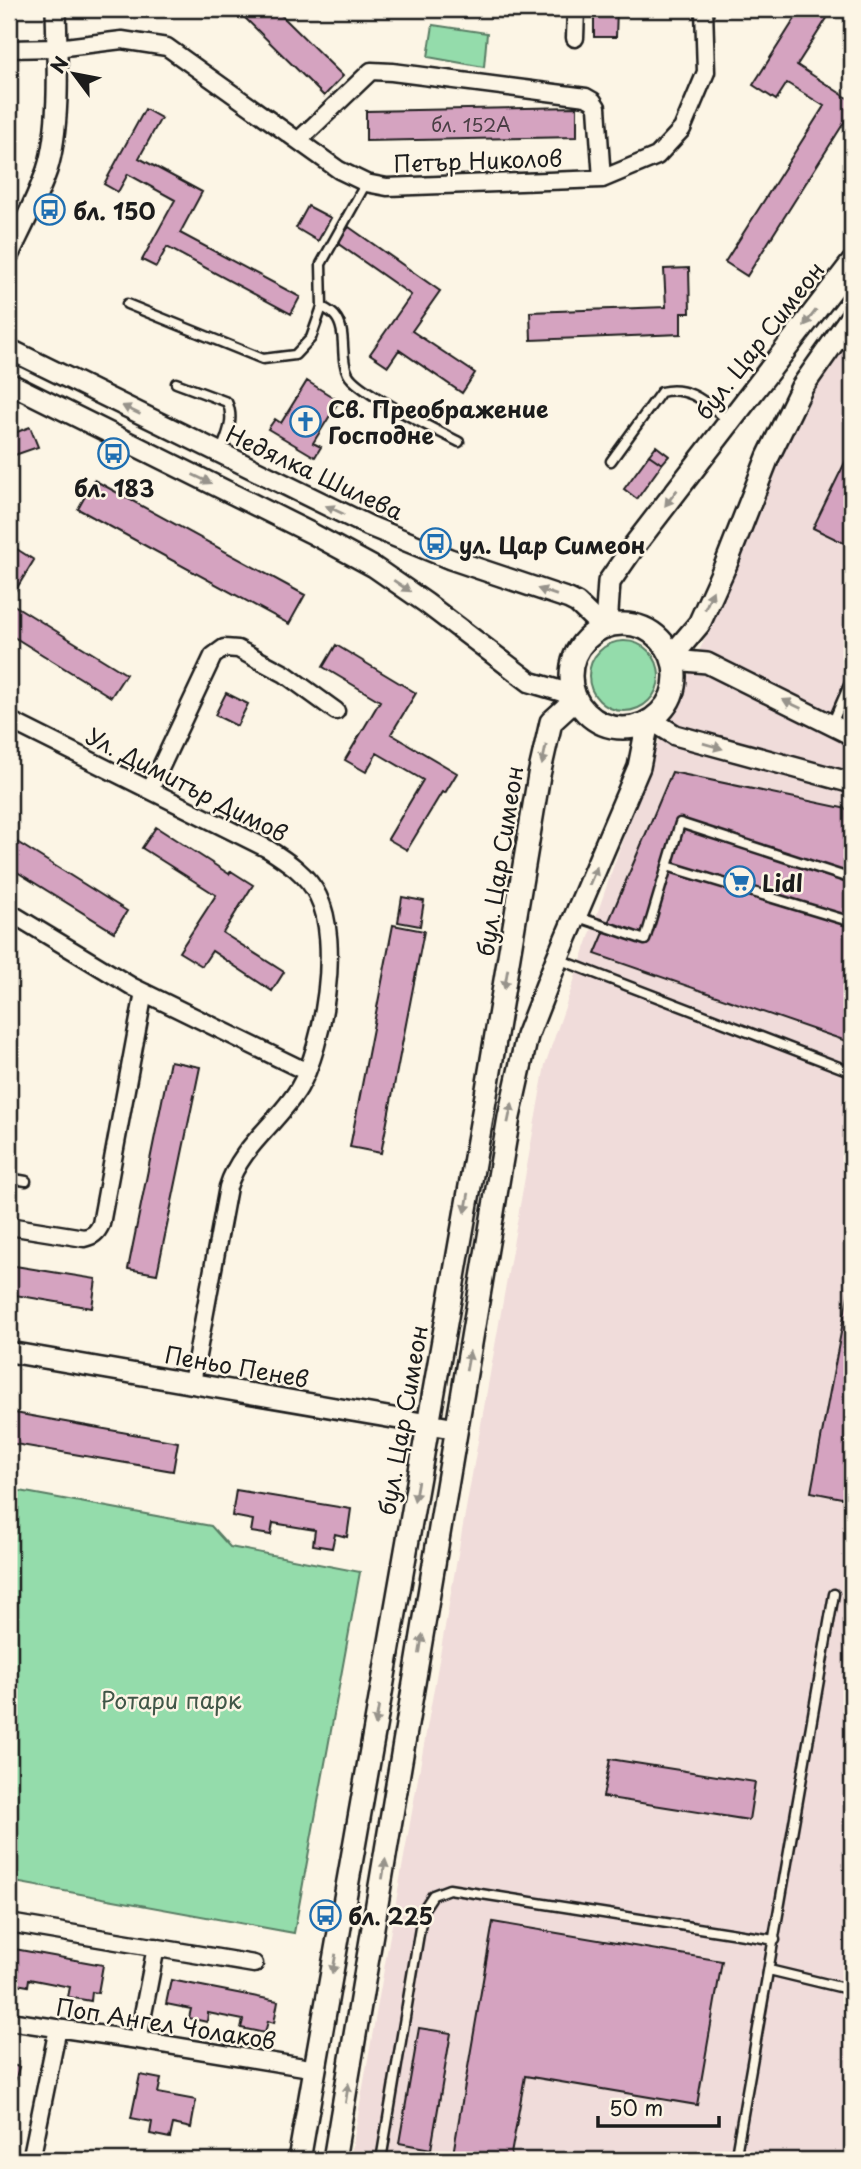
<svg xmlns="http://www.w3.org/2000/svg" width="861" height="2169" font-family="'Playpen Sans',sans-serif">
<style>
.built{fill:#f0dcda}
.green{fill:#94dcab;stroke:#587c64;stroke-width:2}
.building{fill:#d5a3c0;stroke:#1c1c1c;stroke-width:2}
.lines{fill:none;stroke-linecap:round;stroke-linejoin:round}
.service-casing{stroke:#1c1c1c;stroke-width:13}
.minor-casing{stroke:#1c1c1c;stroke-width:21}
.tertiary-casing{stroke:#1c1c1c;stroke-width:24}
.secondary-casing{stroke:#1c1c1c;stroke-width:26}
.service{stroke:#fcf5e5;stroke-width:8}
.minor{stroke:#fcf5e5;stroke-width:16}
.tertiary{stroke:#fcf5e5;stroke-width:19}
.secondary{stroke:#fcf5e5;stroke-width:21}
.oneway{fill:#97938b}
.labels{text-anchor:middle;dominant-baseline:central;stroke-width:5;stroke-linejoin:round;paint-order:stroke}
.number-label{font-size:19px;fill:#4a3e45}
.street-label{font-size:23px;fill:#1c1c1c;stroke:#fcf5e5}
.poi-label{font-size:23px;font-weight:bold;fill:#1c1c1c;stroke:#fcf5e5;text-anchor:start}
.park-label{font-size:23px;fill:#405647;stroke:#fcf5e5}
</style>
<rect width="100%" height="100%" fill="#fcf5e5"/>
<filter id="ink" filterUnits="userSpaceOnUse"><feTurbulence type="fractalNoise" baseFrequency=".0143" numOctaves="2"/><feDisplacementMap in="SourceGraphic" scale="14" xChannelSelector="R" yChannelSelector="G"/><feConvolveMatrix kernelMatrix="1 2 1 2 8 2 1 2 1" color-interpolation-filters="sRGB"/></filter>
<g filter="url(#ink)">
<path class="built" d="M 852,321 L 852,2160 L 350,2160 L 545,1065 L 649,763 L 708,631 L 821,362 Z"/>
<path class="green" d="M 433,25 L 487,33 L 484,67 L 428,57 Z
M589 676a35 35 0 1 1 70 0a35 35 0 1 1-70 0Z
M 9,1489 L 211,1526 L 230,1547 L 360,1572 L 294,1933 L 9,1881 Z"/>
<path class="building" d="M 236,9 L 275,9 L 343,76 L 324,96 Z
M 594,9 L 617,9 L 616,37 L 594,37 Z
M 784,9 L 827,9 L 831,12 L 797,65 L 852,101 L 852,110 L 747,276 L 725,262 L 824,106 L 787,83 L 776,100 L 753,85 L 796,17 Z
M 577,107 L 577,137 L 366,141 L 366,111 Z
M 145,109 L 161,118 L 139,158 L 202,192 L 180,233 L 300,297 L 291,314 L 167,247 L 156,267 L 142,260 L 175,200 L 128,174 L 118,192 L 104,184 Z
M 308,206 L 331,218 L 318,241 L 296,228 Z
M 349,227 L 440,291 L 412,331 L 475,373 L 462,393 L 399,350 L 388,366 L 370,354 L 411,295 L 337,243 Z
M 689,268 L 690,313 L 681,313 L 681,334 L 531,340 L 530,312 L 666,307 L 664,269 Z
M 307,381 L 339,401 L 313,443 L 321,447 L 315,457 L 268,429 L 275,419 L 281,423 Z
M 30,427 L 38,447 L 9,457 L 9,435 Z
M 656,446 L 669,456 L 662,464 L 649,455 Z
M 851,450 L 852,451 L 852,547 L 813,528 Z
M 649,455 L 662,464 L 637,499 L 624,489 Z
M 94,480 L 305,595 L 289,624 L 78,509 Z
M 12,546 L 34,560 L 9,601 L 9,551 Z
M 9,602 L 126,674 L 111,697 L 9,634 Z
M 336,645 L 416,693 L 391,734 L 457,773 L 445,793 L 442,792 L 407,850 L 388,839 L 423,780 L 377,753 L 366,772 L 345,760 L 380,701 L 323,667 Z
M 226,693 L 248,704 L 237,726 L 215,715 Z
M 672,772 L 852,810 L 852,1043 L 595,954 Z
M 156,827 L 229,874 L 231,871 L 253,885 L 223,933 L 284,972 L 272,991 L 212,951 L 202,966 L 179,952 L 216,895 L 142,848 Z
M 9,837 L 127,911 L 114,932 L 9,867 Z
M 402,897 L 424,901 L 420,926 L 398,922 Z
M 393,925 L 424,931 L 381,1153 L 350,1147 Z
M 170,1061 L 200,1067 L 157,1274 L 128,1269 Z
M 9,1265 L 96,1279 L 92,1308 L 9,1294 Z
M 852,1274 L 852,1500 L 811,1492 Z
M 9,1412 L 178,1442 L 173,1471 L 9,1443 Z
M 236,1490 L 351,1509 L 347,1537 L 335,1534 L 332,1548 L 313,1545 L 315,1530 L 273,1523 L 271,1535 L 251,1532 L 253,1520 L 232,1516 Z
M 610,1759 L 755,1782 L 749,1820 L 603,1797 Z
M 493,1922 L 722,1961 L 697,2105 L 525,2076 L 510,2160 L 452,2160 Z
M 9,1948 L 103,1965 L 98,1993 L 92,1992 L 91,2001 L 68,1997 L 70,1987 L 29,1979 L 28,1986 L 11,1983 L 12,1975 L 9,1975 Z
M 171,1980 L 278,2001 L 274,2023 L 268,2021 L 265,2033 L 241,2028 L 243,2020 L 208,2013 L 207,2022 L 189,2018 L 191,2009 L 166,2004 Z
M 419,2028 L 451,2033 L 431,2149 L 399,2143 Z
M 9,2064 L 19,2067 L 13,2088 L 9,2087 Z
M 140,2075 L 161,2079 L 158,2093 L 196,2100 L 191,2128 L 173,2124 L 170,2138 L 150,2134 L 152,2122 L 131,2118 Z"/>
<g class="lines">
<defs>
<path id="service" d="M 127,304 L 263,359 L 295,355 L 311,338 L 322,307 L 321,264 L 366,183
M 322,307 C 326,309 332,312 335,316 C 348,331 339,357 348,374 C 357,392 438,431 459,442
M 176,383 L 227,402 C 235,419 227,435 221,451
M 611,461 L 661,392 C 690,385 707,404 728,420
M 832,724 L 852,678
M 667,866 L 852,922
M 578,917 L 645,940 L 680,823 L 852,879
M 558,959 L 852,1072
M 9,1178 L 26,1181
M 769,1970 L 852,1990
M 381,2160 L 423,1910 L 433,1895 L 449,1889 L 775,1940
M 735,2160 L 834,1594"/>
<path id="minor" d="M 575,38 L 576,9
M 9,49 L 57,48 L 122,40 L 167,47 L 339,170 L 366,183 L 387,187 L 602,179 L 657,156 L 682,129 L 706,72 L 704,9
M 299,140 L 371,71 L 392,72 L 586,97 L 593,101 L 597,107 L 602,179
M 9,720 L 268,849 C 287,861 308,875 318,896 C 341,941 324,1045 299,1088 C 278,1123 240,1147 228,1187 L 192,1383
M 150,790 L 213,656 L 224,648 L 238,649 L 285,674 L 336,711
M 9,912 L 133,987 L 307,1072
M 9,1226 L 84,1238 C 93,1236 97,1233 101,1224 L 144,992
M 9,1923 L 254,1964
M 9,2021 L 138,2040 L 316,2069
M 138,2040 L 156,1947
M 31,2160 L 58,2028"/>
<path id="tertiary" d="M 9,254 C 22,227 37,199 47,170 C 61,126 57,56 56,9
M 9,349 L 369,526 L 450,559 L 569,599 L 577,603 L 603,628
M 9,383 L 311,533 L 374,567 L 426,603 L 530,682 L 574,695
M 673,660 L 707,663 L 852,735
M 651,720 L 675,735 L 852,783
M 9,1352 L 457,1429"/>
<path id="secondary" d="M571 676a52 52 0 1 1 104 0a52 52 0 1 1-104 0Z
M 606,627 L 609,582 L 634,546 L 852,263
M 672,656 L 699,624 L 726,564 L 768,457 L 802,387 L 852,316
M 299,2160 L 486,1095 L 539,775 L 551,722 L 576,699
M 334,2160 L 509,1117 L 527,1036 L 557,959 L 639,767 L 648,722"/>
</defs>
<use href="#service" class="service-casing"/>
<use href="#minor" class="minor-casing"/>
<use href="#tertiary" class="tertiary-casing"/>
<use href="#secondary" class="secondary-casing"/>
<use href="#service" class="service"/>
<use href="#minor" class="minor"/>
<use href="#tertiary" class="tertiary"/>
<use href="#secondary" class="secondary"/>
</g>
<defs><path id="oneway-solid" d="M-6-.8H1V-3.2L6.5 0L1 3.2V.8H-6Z" transform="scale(1.75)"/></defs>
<g class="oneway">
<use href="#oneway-solid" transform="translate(810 318) rotate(128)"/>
<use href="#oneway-solid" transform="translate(131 410) rotate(-154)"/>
<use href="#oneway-solid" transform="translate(202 479) rotate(26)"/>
<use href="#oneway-solid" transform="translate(671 498) rotate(127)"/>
<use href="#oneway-solid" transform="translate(335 510) rotate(-155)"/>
<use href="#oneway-solid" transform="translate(402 586) rotate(34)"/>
<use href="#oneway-solid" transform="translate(547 592) rotate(-161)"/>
<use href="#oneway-solid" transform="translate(709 600) rotate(-66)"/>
<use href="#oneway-solid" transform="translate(792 704) rotate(-154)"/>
<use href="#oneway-solid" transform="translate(713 746) rotate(16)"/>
<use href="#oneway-solid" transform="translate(544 755) rotate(102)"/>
<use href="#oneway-solid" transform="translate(593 876) rotate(-67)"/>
<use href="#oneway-solid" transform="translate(506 979) rotate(100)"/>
<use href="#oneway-solid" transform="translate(510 1113) rotate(-78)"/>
<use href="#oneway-solid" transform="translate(467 1203) rotate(100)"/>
<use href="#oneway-solid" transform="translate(468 1361) rotate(-80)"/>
<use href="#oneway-solid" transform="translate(416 1491) rotate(100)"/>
<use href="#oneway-solid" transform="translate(421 1644) rotate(-81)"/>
<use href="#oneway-solid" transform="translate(377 1716) rotate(100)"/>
<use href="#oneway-solid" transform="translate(384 1869) rotate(-81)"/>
<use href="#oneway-solid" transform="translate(334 1964) rotate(100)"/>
<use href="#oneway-solid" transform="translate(347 2093) rotate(-81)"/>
</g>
</g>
<defs>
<symbol id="bus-ring" viewBox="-11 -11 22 22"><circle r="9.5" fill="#fcf5e5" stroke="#1f6fb2" stroke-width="1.5"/><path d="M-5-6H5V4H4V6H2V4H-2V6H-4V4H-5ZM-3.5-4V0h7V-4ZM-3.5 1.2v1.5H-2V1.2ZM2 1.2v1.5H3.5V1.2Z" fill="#1f6fb2"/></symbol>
<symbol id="church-ring" viewBox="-11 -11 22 22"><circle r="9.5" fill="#fcf5e5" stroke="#1f6fb2" stroke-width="1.5"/><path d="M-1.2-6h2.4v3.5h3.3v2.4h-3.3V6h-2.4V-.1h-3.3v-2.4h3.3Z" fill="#1f6fb2"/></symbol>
<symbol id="supermarket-ring" viewBox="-11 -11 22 22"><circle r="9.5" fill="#fcf5e5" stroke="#1f6fb2" stroke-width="1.5"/><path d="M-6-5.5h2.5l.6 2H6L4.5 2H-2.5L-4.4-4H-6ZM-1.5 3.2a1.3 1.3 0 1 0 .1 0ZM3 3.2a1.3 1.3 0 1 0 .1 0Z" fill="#1f6fb2"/></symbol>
</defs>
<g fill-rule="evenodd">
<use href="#bus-ring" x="32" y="192" width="35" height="35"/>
<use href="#church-ring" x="288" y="404" width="35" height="35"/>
<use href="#bus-ring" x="96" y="436" width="35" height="35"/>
<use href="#bus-ring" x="418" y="526" width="35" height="35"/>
<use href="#supermarket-ring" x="722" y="864" width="35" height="35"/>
<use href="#bus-ring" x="308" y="1898" width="35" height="35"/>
</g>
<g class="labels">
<g class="number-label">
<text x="471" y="124">бл. 152А</text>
</g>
<g class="street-label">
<text transform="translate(478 160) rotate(-2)">Петър Николов</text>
<text transform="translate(759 340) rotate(-52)">бул. Цар Симеон</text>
<text transform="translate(315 472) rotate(25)">Недялка Шилева</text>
<text transform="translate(187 784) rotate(27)">Ул. Димитър Димов</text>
<text transform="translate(499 861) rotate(-81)">бул. Цар Симеон</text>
<text transform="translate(237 1366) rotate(10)">Пеньо Пенев</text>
<text transform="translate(402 1420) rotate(-80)">бул. Цар Симеон</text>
<text transform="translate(166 2023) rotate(9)">Поп Ангел Чолаков</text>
</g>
<g class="poi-label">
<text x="73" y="210">бл. 150</text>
<text x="328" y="408">Св. Преображение<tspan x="328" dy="26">Господне</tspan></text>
<text x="114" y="487" text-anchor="middle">бл. 183</text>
<text x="459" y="544">ул. Цар Симеон</text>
<text x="762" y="882">Lidl</text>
<text x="348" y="1915">бл. 225</text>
</g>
<g class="park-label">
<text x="171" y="1699">Ротари парк</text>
</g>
</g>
<rect width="861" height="2169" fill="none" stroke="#fcf5e5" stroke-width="35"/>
<rect x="18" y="18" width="826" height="2134" fill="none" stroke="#1c1c1c" stroke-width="2.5" filter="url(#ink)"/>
<g transform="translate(74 74) rotate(302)" stroke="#fcf5e5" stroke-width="5" paint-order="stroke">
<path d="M0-5L12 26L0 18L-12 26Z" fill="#1c1c1c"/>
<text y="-10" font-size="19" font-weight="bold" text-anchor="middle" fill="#1c1c1c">N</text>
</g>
<path d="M598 2116v10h121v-10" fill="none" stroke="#1c1c1c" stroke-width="3.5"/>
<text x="609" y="2116" font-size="21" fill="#1c1c1c" stroke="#fcf5e5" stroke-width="5" paint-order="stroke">50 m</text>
</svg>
